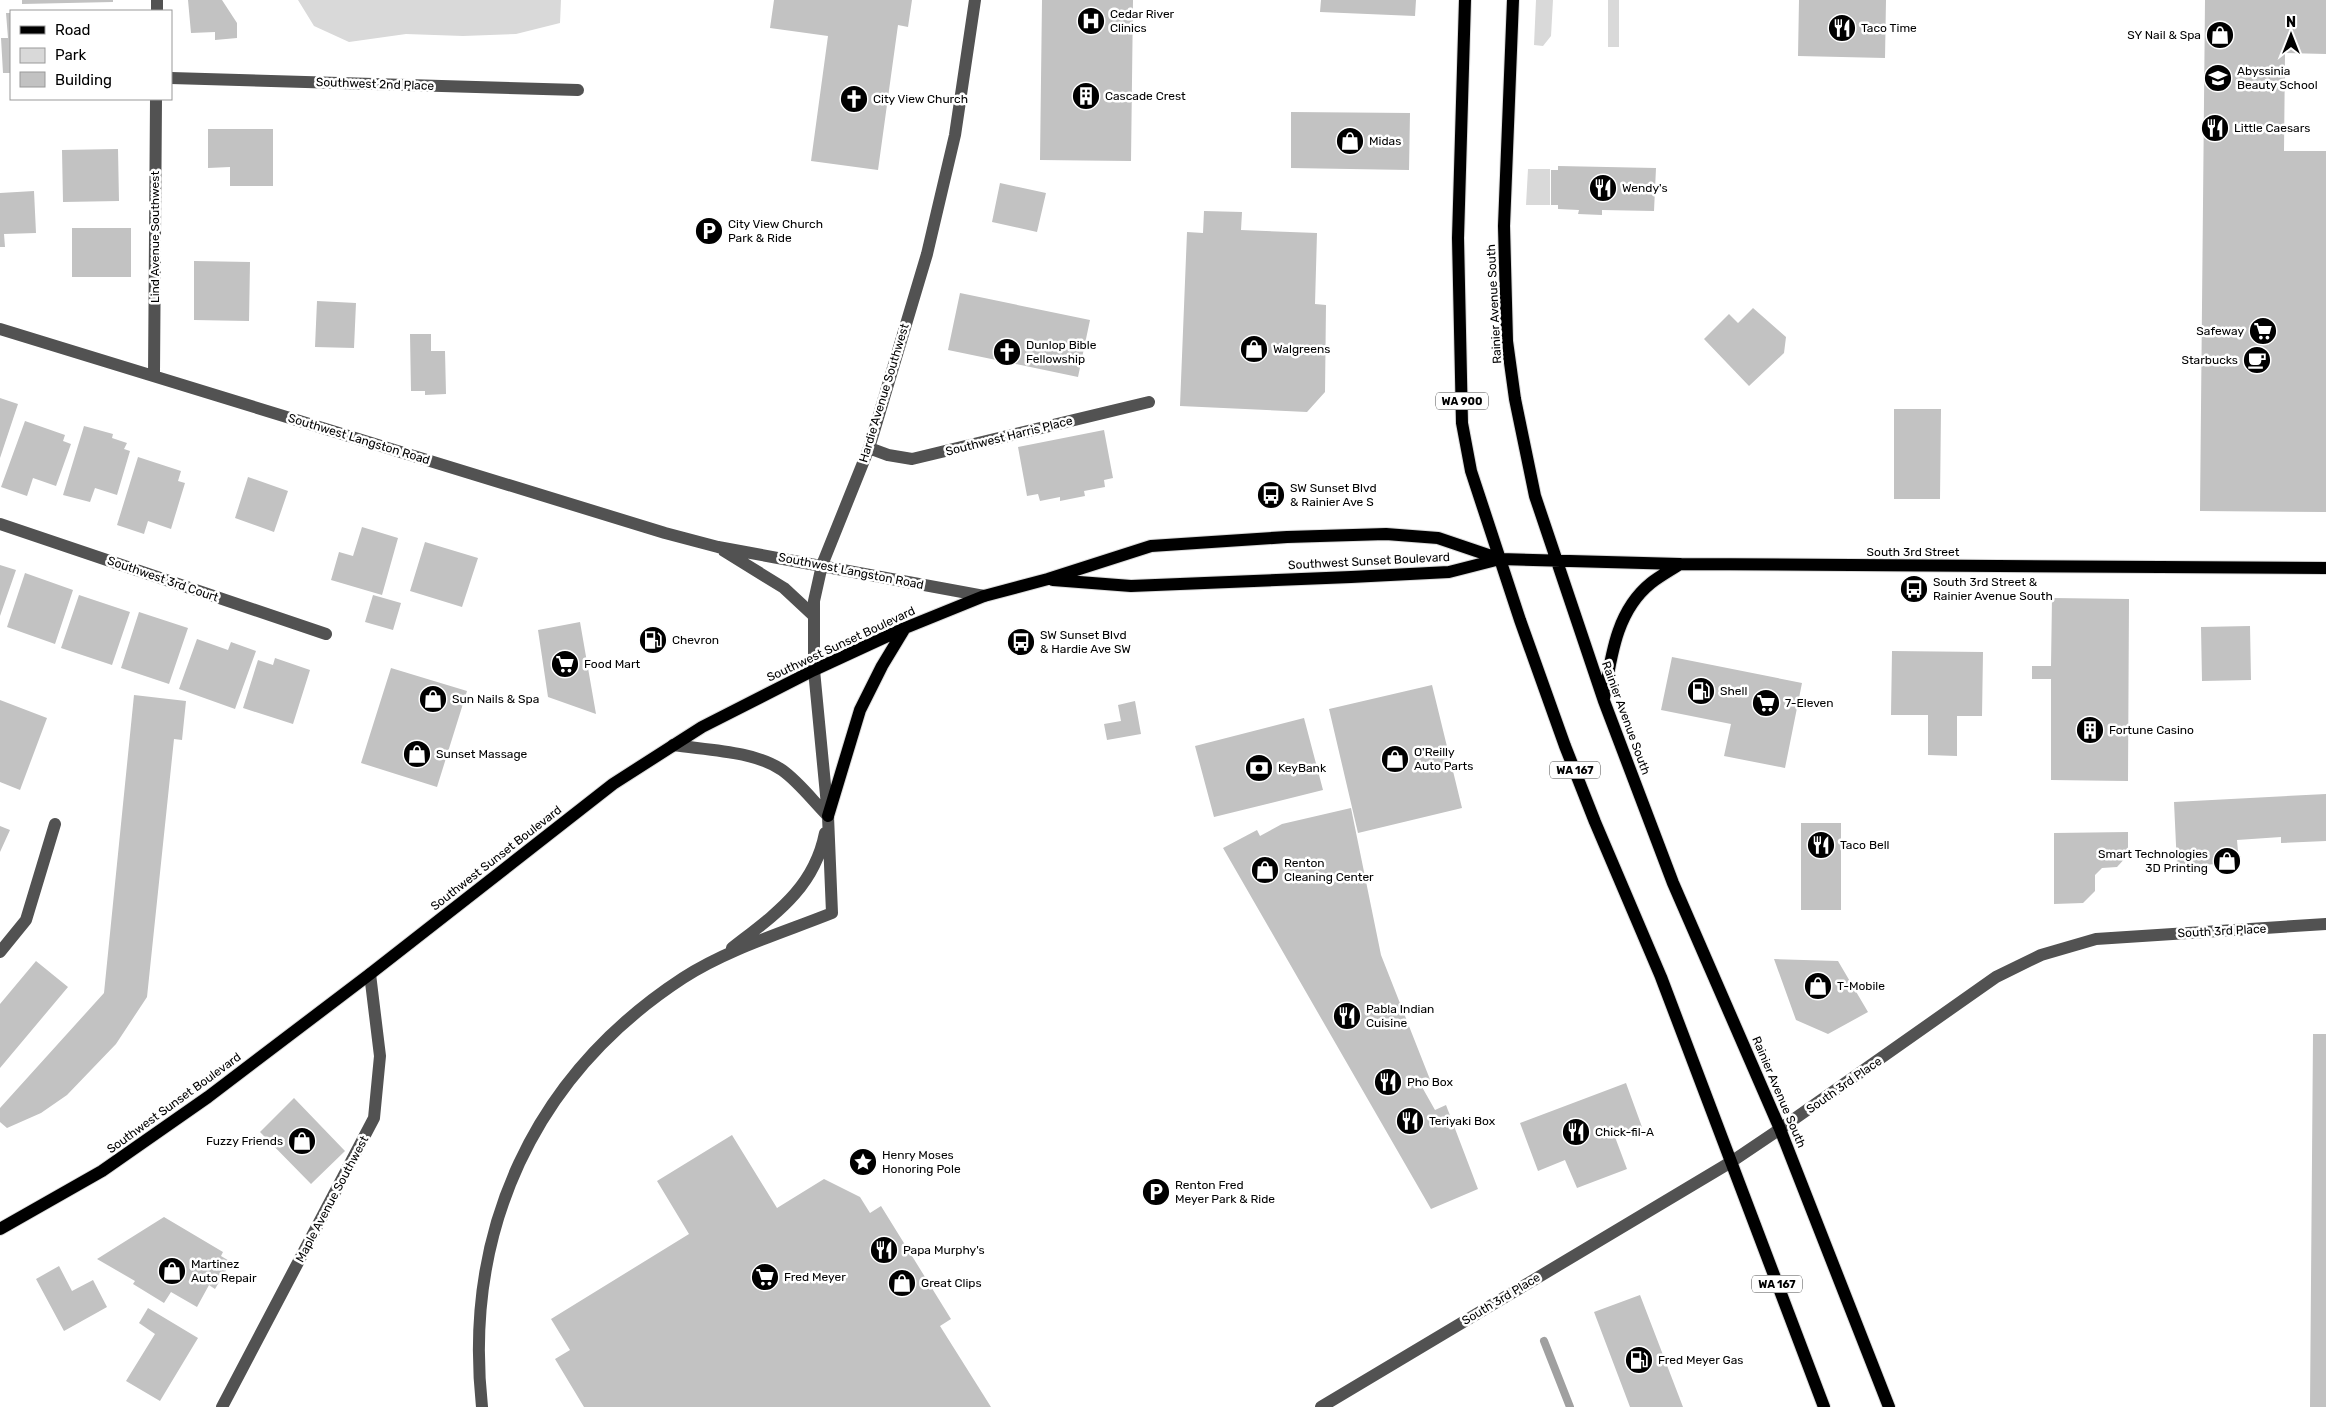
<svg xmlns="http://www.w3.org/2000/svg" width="2326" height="1407" font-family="Rubik,sans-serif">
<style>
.green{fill:#d9d9d9}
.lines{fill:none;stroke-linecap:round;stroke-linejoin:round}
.stream{stroke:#a0a0a0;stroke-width:8}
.building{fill:#c2c2c2}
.major-casing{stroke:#dbdbdb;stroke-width:14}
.minor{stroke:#525252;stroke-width:12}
.major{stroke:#000;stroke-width:12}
.labels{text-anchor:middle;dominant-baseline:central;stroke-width:5;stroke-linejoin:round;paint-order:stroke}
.shield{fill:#fff;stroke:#4c4c4c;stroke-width:1}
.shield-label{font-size:11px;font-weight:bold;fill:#000}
.poi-label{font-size:12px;fill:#000;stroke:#fff;text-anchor:start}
.street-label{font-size:12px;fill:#000;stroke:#fff}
</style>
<rect width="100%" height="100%" fill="#fff"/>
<path class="green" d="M 298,0 L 561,0 L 560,23 L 516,34 L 463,36 L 406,34 L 349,42 L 314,26 Z
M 1536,0 L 1553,0 L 1551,36 L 1543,46 L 1534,45 Z
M 1608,0 L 1619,0 L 1619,47 L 1608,47 Z
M 1528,169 L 1550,169 L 1550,205 L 1526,205 Z"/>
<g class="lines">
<path class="stream" d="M 1544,1341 L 1570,1407"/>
</g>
<path class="building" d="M 22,0 L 113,0 L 113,2 L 22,4 Z
M 188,0 L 222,0 L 237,23 L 237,38 L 215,40 L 215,32 L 191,33 Z
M 774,0 L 912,0 L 908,27 L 898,25 L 878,170 L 811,161 L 828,36 L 770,28 Z
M 1042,0 L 1133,0 L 1131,161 L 1040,160 Z
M 1321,0 L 1416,0 L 1415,16 L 1320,12 Z
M 1799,0 L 1886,0 L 1885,58 L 1798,56 Z
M 2205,0 L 2326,0 L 2326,54 L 2285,53 L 2284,151 L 2326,151 L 2326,512 L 2200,511 Z
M 6,13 L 11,13 L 11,73 L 3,73 L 1,38 L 8,38 Z
M 1291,112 L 1410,113 L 1409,170 L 1291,168 Z
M 208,129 L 273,129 L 273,186 L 230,186 L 230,167 L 208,168 Z
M 118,149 L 119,201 L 63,202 L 62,150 Z
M 1558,166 L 1656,168 L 1654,211 L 1602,210 L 1602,215 L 1578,214 L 1579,210 L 1558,209 L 1558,205 L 1551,205 L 1551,170 L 1558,170 Z
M 1000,183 L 1046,193 L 1037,232 L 992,222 Z
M 34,191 L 36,233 L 4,234 L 5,247 L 0,247 L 0,193 Z
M 1204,211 L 1242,212 L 1241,230 L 1317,233 L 1315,304 L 1326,305 L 1325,392 L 1307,412 L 1180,406 L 1187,232 L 1203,233 Z
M 72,228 L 131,228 L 131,277 L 72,277 Z
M 194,261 L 250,262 L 249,321 L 194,320 Z
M 960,293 L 1090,320 L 1078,377 L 948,350 Z
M 317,301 L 356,303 L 354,348 L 315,347 Z
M 1753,308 L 1786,337 L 1784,353 L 1749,386 L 1704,339 L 1729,314 L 1738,323 Z
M 410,334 L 431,334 L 431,351 L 445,351 L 446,394 L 425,395 L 425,391 L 411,391 Z
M 0,398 L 18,404 L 0,458 Z
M 1894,409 L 1941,409 L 1940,499 L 1894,499 Z
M 25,421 L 65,435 L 63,441 L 71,444 L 56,486 L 33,478 L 27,496 L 1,487 Z
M 84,426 L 113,434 L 112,438 L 127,443 L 124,449 L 130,451 L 117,495 L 95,488 L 90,502 L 63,495 Z
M 1104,430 L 1113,478 L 1104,480 L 1105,487 L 1084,491 L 1085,496 L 1060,501 L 1060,497 L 1040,501 L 1038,494 L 1027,496 L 1018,447 Z
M 138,457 L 181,471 L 178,481 L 185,483 L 171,529 L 148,521 L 144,534 L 117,525 Z
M 248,477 L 288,491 L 274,532 L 235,518 Z
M 362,527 L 398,538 L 382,595 L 331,580 L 339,552 L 353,556 Z
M 425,542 L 478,558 L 462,607 L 410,591 Z
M 0,565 L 16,570 L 0,616 Z
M 25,573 L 73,590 L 55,644 L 7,627 Z
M 79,595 L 130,612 L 112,665 L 61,648 Z
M 373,595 L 401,603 L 393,630 L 365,622 Z
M 2052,598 L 2129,599 L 2128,781 L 2051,780 L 2051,679 L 2032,679 L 2032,666 L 2051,666 Z
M 139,612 L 188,628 L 169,684 L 121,668 Z
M 580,622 L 596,714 L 548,697 L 538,630 Z
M 2250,626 L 2251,680 L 2202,681 L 2201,627 Z
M 197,639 L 228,650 L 231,642 L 256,651 L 235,709 L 179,689 Z
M 1892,651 L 1983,652 L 1982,716 L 1957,716 L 1957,756 L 1928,755 L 1928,715 L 1891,715 Z
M 1672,657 L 1802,683 L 1785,768 L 1724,756 L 1731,724 L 1661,710 Z
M 275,658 L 310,670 L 293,724 L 243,708 L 258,660 L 273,665 Z
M 391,668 L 467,691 L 437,787 L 361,763 Z
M 1432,685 L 1462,808 L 1358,833 L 1329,709 Z
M 134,695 L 186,701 L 182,740 L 174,739 L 147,997 L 116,1044 L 67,1095 L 41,1113 L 7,1128 L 0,1122 L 0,1108 L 104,993 Z
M 0,700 L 47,718 L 20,790 L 0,782 Z
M 1135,701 L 1141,734 L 1107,740 L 1104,724 L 1121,721 L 1118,705 Z
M 1304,718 L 1323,790 L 1214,817 L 1195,746 Z
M 2326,794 L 2326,841 L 2281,843 L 2281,837 L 2237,840 L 2239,863 L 2177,866 L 2174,802 Z
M 1351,808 L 1381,955 L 1431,1082 L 1422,1087 L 1435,1110 L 1446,1105 L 1478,1189 L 1431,1209 L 1223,848 L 1257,830 L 1260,836 L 1282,824 Z
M 1801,823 L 1841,823 L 1841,910 L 1801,910 Z
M 0,826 L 10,830 L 0,852 Z
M 2128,832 L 2128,855 L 2117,867 L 2102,868 L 2095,875 L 2095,891 L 2083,903 L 2054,904 L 2054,833 Z
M 1774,959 L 1838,961 L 1868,1012 L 1828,1034 L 1796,1020 Z
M 36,961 L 68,987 L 0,1068 L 0,1004 Z
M 2313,1034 L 2326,1034 L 2326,1407 L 2310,1407 Z
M 1626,1083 L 1642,1127 L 1615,1137 L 1627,1169 L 1577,1188 L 1565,1160 L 1538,1171 L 1520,1123 Z
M 294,1098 L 345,1151 L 311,1184 L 260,1132 Z
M 732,1135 L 777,1208 L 824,1179 L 860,1197 L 870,1213 L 881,1206 L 951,1319 L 940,1326 L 991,1407 L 584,1407 L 555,1359 L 570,1350 L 551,1319 L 689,1234 L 657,1181 Z
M 164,1217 L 223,1252 L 221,1256 L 231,1262 L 215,1289 L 209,1285 L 197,1307 L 171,1292 L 164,1303 L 133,1284 L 135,1281 L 97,1259 Z
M 59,1266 L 72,1291 L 93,1280 L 107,1307 L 64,1331 L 36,1279 Z
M 1640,1295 L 1683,1407 L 1630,1407 L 1594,1312 Z
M 148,1308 L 198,1338 L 160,1401 L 126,1381 L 155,1334 L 139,1323 Z"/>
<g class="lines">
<defs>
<path id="major" d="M 1465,0 L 1458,238 L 1462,423 L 1471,471 L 1520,620 L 1565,746 L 1595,822 L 1661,977 L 1824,1407
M 1513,0 L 1504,226 L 1507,341 L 1515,399 L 1535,496 L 1604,701 L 1673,883 L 1780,1129 L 1889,1407
M 1053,580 L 1131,586 L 1351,577 L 1449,572 L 1500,559 L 1680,564 L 2326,568
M 1604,698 C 1611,657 1616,611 1651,583 C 1660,576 1671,570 1680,564
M 828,816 L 860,710 L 882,666 L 905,628
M 0,1229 L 102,1171 L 208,1097 L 370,974 L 613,784 L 702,727 L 814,670 L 905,628 L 984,596 L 1048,579 L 1151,546 L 1287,537 L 1386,534 L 1438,538 L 1500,559"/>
</defs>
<use href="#major" class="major-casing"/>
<path class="minor" d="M 157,11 L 157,0
M 171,78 L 578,90
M 0,329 L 665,533 L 718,547 L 984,596
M 154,375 L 156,99
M 869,448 L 888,455 L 912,459 L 1149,402
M 0,524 L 326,634
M 724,551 L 784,588 L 813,615
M 673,745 C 706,750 755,751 782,770 C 799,782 813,801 828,816
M 732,948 C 774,915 814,889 825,833
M 0,952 L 26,920 L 55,824
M 222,1407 L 374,1118 L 380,1056 L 370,974
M 482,1407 C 463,1231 533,1076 683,978 C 728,949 782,933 832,913 L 828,816 L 814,670 L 814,601 L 822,565 L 869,448 L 927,254 L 955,135 L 975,0
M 1321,1407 L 1731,1162 L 1780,1129 L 1996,977 L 2041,955 L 2096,939 L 2326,924"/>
<use href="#major" class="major"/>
</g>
<defs>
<symbol id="hospital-disc" viewBox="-11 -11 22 22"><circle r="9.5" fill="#000" stroke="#fff"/><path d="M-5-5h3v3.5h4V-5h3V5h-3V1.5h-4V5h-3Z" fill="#fff"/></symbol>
<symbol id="restaurant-disc" viewBox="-11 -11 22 22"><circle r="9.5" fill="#000" stroke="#fff"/><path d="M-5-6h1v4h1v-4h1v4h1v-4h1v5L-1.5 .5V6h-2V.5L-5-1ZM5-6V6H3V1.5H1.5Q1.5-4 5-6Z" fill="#fff"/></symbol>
<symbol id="shop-disc" viewBox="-11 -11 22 22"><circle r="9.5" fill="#000" stroke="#fff"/><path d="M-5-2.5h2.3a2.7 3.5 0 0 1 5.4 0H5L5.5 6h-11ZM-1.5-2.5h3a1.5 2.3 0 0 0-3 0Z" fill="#fff"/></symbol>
<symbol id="school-disc" viewBox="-11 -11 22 22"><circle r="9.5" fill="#000" stroke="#fff"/><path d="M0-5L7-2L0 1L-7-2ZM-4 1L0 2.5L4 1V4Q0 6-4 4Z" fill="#fff"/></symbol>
<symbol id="building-disc" viewBox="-11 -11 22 22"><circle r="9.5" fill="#000" stroke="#fff"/><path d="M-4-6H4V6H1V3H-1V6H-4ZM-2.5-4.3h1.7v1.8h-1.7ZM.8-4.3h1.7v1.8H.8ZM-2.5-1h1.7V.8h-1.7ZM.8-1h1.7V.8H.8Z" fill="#fff"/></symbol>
<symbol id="church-disc" viewBox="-11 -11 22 22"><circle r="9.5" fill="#000" stroke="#fff"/><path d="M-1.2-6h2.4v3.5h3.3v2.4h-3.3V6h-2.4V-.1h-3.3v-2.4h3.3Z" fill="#fff"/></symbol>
<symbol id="parking-disc" viewBox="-11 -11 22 22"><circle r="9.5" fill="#000" stroke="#fff"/><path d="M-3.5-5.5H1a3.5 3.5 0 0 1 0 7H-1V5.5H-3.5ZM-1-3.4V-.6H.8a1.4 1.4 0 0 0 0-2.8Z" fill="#fff"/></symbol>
<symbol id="supermarket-disc" viewBox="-11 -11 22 22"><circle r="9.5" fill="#000" stroke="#fff"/><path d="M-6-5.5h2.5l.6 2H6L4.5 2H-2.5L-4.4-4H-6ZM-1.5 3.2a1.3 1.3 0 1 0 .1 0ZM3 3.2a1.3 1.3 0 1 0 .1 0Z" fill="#fff"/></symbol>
<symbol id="cafe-disc" viewBox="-11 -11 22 22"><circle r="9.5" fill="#000" stroke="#fff"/><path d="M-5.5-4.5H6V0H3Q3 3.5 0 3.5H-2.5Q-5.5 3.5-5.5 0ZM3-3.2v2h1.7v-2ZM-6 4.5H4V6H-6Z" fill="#fff"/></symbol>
<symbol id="bus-disc" viewBox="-11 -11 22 22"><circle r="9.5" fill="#000" stroke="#fff"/><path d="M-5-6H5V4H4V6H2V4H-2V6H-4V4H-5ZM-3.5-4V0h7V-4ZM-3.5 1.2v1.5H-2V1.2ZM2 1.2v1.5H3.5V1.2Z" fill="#fff"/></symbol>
<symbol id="fuel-disc" viewBox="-11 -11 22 22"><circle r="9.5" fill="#000" stroke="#fff"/><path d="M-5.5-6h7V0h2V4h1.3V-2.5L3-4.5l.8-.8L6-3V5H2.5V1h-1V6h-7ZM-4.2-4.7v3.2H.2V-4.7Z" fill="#fff"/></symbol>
<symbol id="bank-disc" viewBox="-11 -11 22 22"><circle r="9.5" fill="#000" stroke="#fff"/><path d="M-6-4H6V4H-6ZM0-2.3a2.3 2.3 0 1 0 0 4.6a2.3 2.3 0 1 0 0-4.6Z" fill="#fff"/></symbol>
<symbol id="sight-disc" viewBox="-11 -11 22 22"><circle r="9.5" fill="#000" stroke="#fff"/><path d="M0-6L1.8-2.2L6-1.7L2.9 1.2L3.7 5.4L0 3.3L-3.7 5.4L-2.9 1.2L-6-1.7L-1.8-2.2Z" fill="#fff"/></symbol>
</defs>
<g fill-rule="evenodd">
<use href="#hospital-disc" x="1075" y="5" width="32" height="32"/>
<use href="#restaurant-disc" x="1826" y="12" width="32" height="32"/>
<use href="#shop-disc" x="2204" y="19" width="32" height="32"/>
<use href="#school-disc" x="2202" y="62" width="32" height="32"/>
<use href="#building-disc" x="1070" y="80" width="32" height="32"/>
<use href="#church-disc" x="838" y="83" width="32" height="32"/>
<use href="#restaurant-disc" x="2199" y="112" width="32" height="32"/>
<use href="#shop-disc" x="1334" y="125" width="32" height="32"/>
<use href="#restaurant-disc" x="1587" y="172" width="32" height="32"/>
<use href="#parking-disc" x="693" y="215" width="32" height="32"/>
<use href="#supermarket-disc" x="2247" y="315" width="32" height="32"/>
<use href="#shop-disc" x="1238" y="333" width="32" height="32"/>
<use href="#church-disc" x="991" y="336" width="32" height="32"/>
<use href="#cafe-disc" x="2241" y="344" width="32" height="32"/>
<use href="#bus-disc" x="1255" y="479" width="32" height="32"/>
<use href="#bus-disc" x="1898" y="573" width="32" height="32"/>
<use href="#fuel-disc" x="637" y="624" width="32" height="32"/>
<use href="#bus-disc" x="1005" y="626" width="32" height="32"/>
<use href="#supermarket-disc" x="549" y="648" width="32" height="32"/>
<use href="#fuel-disc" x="1685" y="675" width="32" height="32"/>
<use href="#shop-disc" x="417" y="683" width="32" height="32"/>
<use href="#supermarket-disc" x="1750" y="687" width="32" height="32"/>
<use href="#building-disc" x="2074" y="714" width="32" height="32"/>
<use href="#shop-disc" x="401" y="738" width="32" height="32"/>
<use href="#shop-disc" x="1379" y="743" width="32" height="32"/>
<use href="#bank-disc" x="1243" y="752" width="32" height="32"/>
<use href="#restaurant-disc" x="1805" y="829" width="32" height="32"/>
<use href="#shop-disc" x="2211" y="845" width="32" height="32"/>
<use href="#shop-disc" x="1249" y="854" width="32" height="32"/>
<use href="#shop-disc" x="1802" y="970" width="32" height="32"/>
<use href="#restaurant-disc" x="1331" y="1000" width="32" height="32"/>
<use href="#restaurant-disc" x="1372" y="1066" width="32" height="32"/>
<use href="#restaurant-disc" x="1394" y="1105" width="32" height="32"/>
<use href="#restaurant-disc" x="1560" y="1116" width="32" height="32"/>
<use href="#shop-disc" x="286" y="1125" width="32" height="32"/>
<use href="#sight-disc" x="847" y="1146" width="32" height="32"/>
<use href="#parking-disc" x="1140" y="1176" width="32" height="32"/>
<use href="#restaurant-disc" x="868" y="1234" width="32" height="32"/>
<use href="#shop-disc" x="156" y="1255" width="32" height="32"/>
<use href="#supermarket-disc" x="749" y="1261" width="32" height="32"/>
<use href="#shop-disc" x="886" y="1267" width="32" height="32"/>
<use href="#fuel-disc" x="1623" y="1344" width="32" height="32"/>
</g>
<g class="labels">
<g class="shield">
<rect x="1436" y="392.5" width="52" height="17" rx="4"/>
<rect x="1550" y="761.5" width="50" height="17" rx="4"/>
<rect x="1752" y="1275.5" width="50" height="17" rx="4"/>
</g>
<g class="shield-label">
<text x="1462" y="401">WA 900</text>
<text x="1575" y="770">WA 167</text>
<text x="1777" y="1284">WA 167</text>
</g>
<g class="poi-label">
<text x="1110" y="14">Cedar River<tspan x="1110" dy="14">Clinics</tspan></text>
<text x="1861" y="28">Taco Time</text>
<text x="2201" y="35" text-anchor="end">SY Nail &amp; Spa</text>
<text x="2237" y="71">Abyssinia<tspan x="2237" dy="14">Beauty School</tspan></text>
<text x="1105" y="96">Cascade Crest</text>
<text x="873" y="99">City View Church</text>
<text x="2234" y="128">Little Caesars</text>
<text x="1369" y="141">Midas</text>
<text x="1622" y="188">Wendy's</text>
<text x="728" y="224">City View Church<tspan x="728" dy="14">Park &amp; Ride</tspan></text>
<text x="2244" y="331" text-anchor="end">Safeway</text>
<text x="1026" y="345">Dunlop Bible<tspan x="1026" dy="14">Fellowship</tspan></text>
<text x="1273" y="349">Walgreens</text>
<text x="2238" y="360" text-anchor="end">Starbucks</text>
<text x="1290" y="488">SW Sunset Blvd<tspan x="1290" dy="14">&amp; Rainier Ave S</tspan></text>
<text x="1933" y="582">South 3rd Street &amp;<tspan x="1933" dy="14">Rainier Avenue South</tspan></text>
<text x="1040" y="635">SW Sunset Blvd<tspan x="1040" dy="14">&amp; Hardie Ave SW</tspan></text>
<text x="672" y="640">Chevron</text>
<text x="584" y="664">Food Mart</text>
<text x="1720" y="691">Shell</text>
<text x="452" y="699">Sun Nails &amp; Spa</text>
<text x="1785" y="703">7-Eleven</text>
<text x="2109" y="730">Fortune Casino</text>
<text x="1414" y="752">O'Reilly<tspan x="1414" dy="14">Auto Parts</tspan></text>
<text x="436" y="754">Sunset Massage</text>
<text x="1278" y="768">KeyBank</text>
<text x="1840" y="845">Taco Bell</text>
<text x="2208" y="854" text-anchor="end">Smart Technologies<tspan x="2208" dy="14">3D Printing</tspan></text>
<text x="1284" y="863">Renton<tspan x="1284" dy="14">Cleaning Center</tspan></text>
<text x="1837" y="986">T-Mobile</text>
<text x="1366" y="1009">Pabla Indian<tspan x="1366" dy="14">Cuisine</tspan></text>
<text x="1407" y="1082">Pho Box</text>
<text x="1429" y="1121">Teriyaki Box</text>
<text x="1595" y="1132">Chick-fil-A</text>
<text x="283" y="1141" text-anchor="end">Fuzzy Friends</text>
<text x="882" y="1155">Henry Moses<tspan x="882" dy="14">Honoring Pole</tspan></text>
<text x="1175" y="1185">Renton Fred<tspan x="1175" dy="14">Meyer Park &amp; Ride</tspan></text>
<text x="903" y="1250">Papa Murphy's</text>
<text x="191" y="1264">Martinez<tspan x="191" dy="14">Auto Repair</tspan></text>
<text x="784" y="1277">Fred Meyer</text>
<text x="921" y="1283">Great Clips</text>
<text x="1658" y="1360">Fred Meyer Gas</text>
</g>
<g class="street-label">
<text transform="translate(375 84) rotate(2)">Southwest 2nd Place</text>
<text transform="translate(155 237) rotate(-90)">Lind Avenue Southwest</text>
<text transform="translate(1494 304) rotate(-93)">Rainier Avenue South</text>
<text transform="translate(884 393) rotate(-73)">Hardie Avenue Southwest</text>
<text transform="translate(1009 436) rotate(-14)">Southwest Harris Place</text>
<text transform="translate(359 439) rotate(17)">Southwest Langston Road</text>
<text x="1913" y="552">South 3rd Street</text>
<text transform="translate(1369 561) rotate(-3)">Southwest Sunset Boulevard</text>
<text transform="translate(851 571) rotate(11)">Southwest Langston Road</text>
<text transform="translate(163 579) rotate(19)">Southwest 3rd Court</text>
<text transform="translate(841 644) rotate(-25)">Southwest Sunset Boulevard</text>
<text transform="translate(1626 718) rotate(70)">Rainier Avenue South</text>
<text transform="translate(496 858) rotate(-38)">Southwest Sunset Boulevard</text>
<text transform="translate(2222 931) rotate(-3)">South 3rd Place</text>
<text transform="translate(1844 1085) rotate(-35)">South 3rd Place</text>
<text transform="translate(1779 1092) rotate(67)">Rainier Avenue South</text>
<text transform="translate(174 1103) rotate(-36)">Southwest Sunset Boulevard</text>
<text transform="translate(332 1199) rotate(-62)">Maple Avenue Southwest</text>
<text transform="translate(1501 1299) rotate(-31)">South 3rd Place</text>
</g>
</g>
<rect x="10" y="10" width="162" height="90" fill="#ffffff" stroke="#999999"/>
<rect x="20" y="26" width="25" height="8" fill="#000000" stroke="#999999"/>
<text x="55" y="35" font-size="15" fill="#000000">Road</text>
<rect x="20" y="48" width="25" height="15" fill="#d9d9d9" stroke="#999999"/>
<text x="55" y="60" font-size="15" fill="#000000">Park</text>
<rect x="20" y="72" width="25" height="15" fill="#c2c2c2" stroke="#999999"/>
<text x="55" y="85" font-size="15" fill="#000000">Building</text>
<g transform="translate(2291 35)" stroke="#ffffff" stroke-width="4" paint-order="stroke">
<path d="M0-4L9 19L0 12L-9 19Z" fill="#000000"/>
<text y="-8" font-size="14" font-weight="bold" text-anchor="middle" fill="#000000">N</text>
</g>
</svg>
